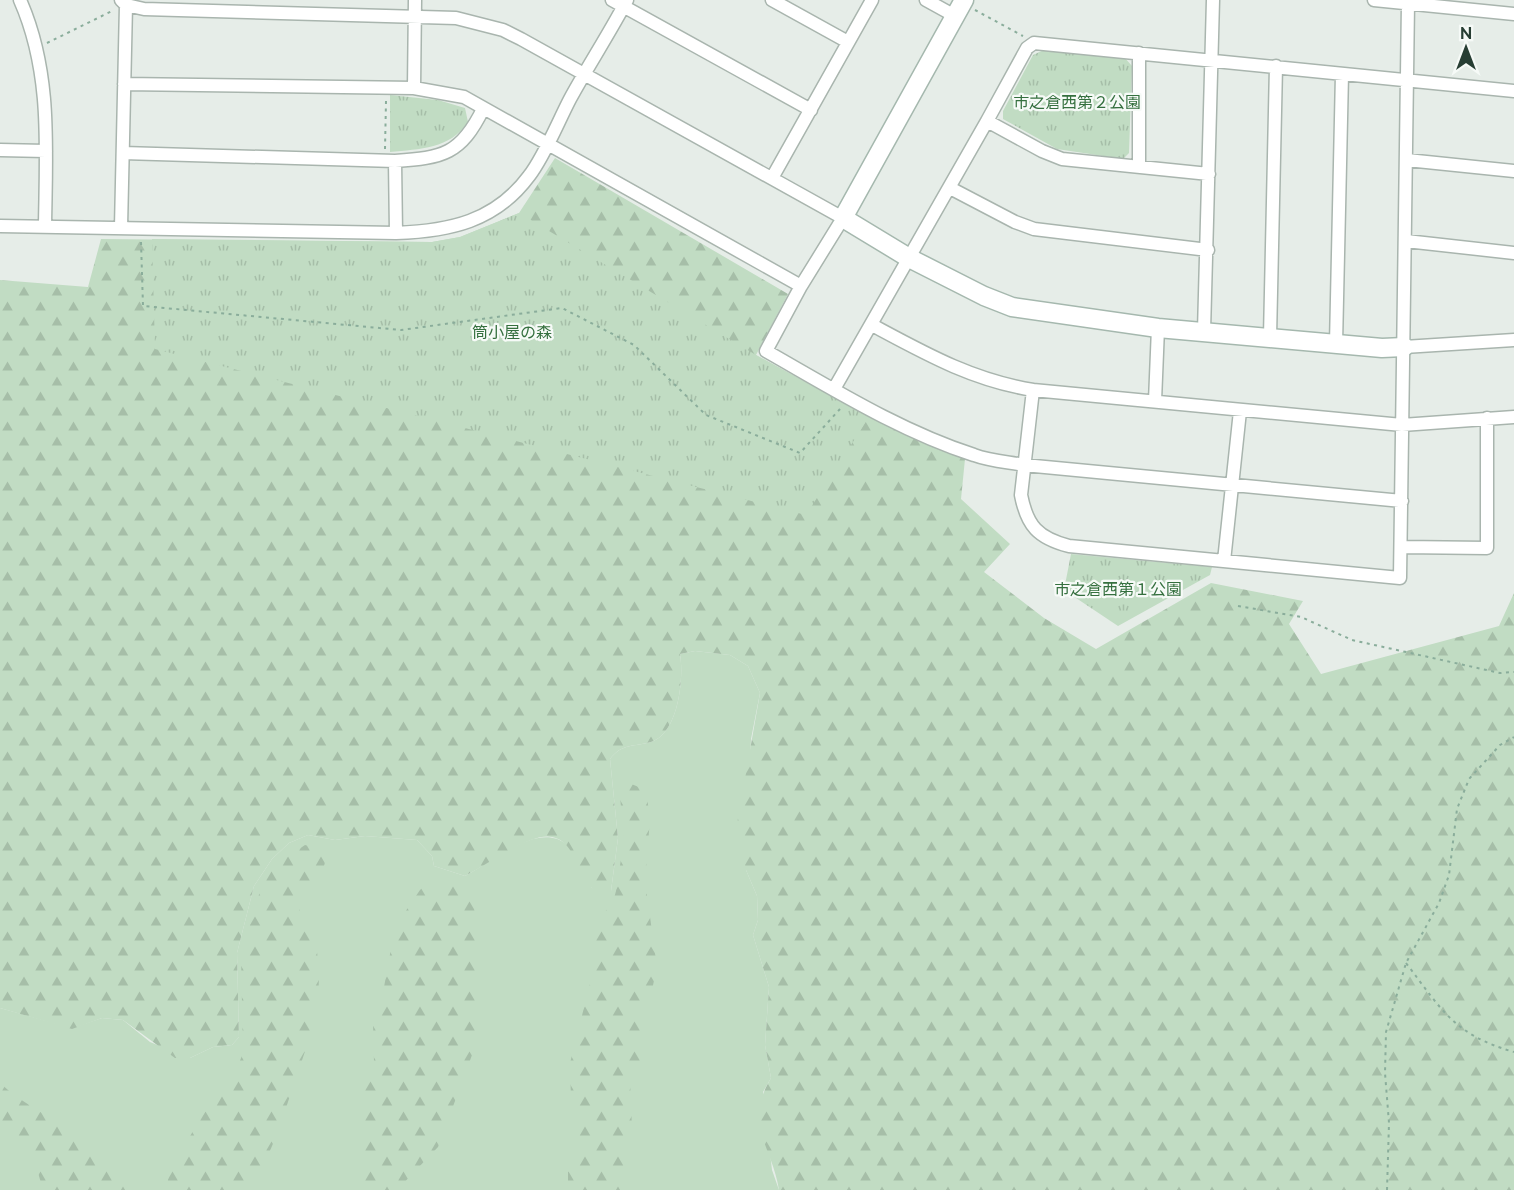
<svg xmlns="http://www.w3.org/2000/svg" width="1514" height="1190" font-family="Raleway,'Noto Sans JP',sans-serif">
<style>
.grass{fill:#c1dcc3}
.forest{fill:url(#forest-firs)}
.park{fill:url(#park-tufts)}
.lines{fill:none;stroke-linecap:round;stroke-linejoin:round}
.street-casing{stroke:#a9b5ae;stroke-width:15}
.secondary-casing{stroke:#a5b8ae;stroke-width:21}
.path{stroke:#8aad9b;stroke-width:2;stroke-dasharray:3 4.5;stroke-linecap:butt}
.street{stroke:#fff;stroke-width:12}
.secondary{stroke:#fff;stroke-width:18}
.labels{text-anchor:middle;dominant-baseline:central;stroke-width:4.5;stroke-linejoin:round;paint-order:stroke}
.park-label{font-size:16px;fill:#35703f;stroke:#f6faf7}
</style>
<defs>
<pattern id="forest-firs" width="22" height="20" patternUnits="userSpaceOnUse" patternTransform="scale(1.5)"><rect width="22" height="20" fill="#c1dcc3"/><path d="M5 1l3.5 6h-7zM16 11l3.5 6h-7z" fill="#a6bea8"/></pattern>
<pattern id="park-tufts" width="24" height="20" patternUnits="userSpaceOnUse" patternTransform="scale(1.5)"><rect width="24" height="20" fill="#c1dcc3"/><path d="M3 7l-1-3M5 7V3M7 7l1-3M15 17l-1-3M17 17v-4M19 17l1-3" fill="none" stroke="#a6bea8"/></pattern>
</defs>
<rect width="100%" height="100%" fill="#e6ede8"/>
<path class="grass" d="M 695,651 L 730,655 L 748,666 L 760,693 L 751,739 L 746,870 L 757,896 L 758,920 L 753,935 L 769,987 L 765,1045 L 771,1078 L 763,1092 L 772,1170 L 779,1190 L 0,1190 L 0,1008 L 72,1028 L 102,1018 L 123,1020 L 150,1042 L 190,1058 L 213,1047 L 232,1045 L 239,1037 L 237,953 L 254,886 L 272,859 L 289,843 L 308,835 L 335,840 L 365,836 L 417,840 L 432,856 L 434,866 L 465,876 C 490,863 538,821 566,844 C 578,854 585,874 592,888 L 611,891 L 618,838 L 610,759 C 622,743 634,747 651,742 C 679,733 684,677 680,654 Z"/>
<path class="forest" d="M 555,158 L 788,294 L 756,355 L 869,417 L 965,459 L 961,499 L 1010,544 L 984,572 L 1044,618 L 1096,649 L 1211,583 L 1303,601 L 1289,624 L 1321,674 L 1499,626 L 1514,593 L 1514,1190 L 779,1190 C 772,1145 743,1125 771,1078 L 765,1045 L 769,987 L 753,935 L 758,920 L 757,896 L 746,870 L 737,824 L 760,693 L 748,666 L 730,655 L 695,651 L 680,654 C 684,677 679,733 651,742 C 634,747 622,743 610,759 L 618,838 L 611,891 C 604,892 598,893 593,889 C 574,871 574,823 531,840 C 507,849 488,864 465,876 L 434,866 L 432,856 L 417,840 L 365,836 L 335,840 L 308,835 L 289,843 L 272,859 L 254,886 L 237,953 L 239,1037 L 232,1045 L 213,1047 L 190,1058 L 175,1058 L 123,1020 L 102,1018 L 72,1029 L 0,1008 L 0,280 L 88,287 L 101,239 L 432,242 L 460,237 L 519,213 Z
M 624,781 L 646,790 L 650,819 L 645,881 L 657,967 L 648,1008 L 640,1019 L 641,1059 L 630,1081 L 632,1129 L 623,1190 L 568,1190 L 568,1169 L 578,1152 L 580,1127 L 571,1101 L 570,1063 L 594,968 L 596,923 L 613,902 L 616,891 L 624,840 L 619,785 Z
M 305,845 L 321,849 C 336,872 305,878 300,897 C 295,917 314,933 317,952 C 325,1001 307,1045 292,1090 C 283,1116 276,1142 262,1166 C 256,1175 248,1182 241,1190 L 166,1190 L 169,1175 L 186,1143 L 202,1116 L 234,1076 L 243,1053 L 241,954 L 264,878 L 277,864 Z
M 429,882 L 467,884 L 473,890 L 480,979 L 480,1011 L 472,1055 L 438,1147 L 397,1190 L 362,1190 L 362,1097 L 374,1062 L 373,1022 L 382,998 L 395,927 L 420,890 Z
M 0,1083 C 23,1105 51,1116 77,1135 C 90,1144 96,1159 109,1168 C 121,1177 137,1181 149,1190 L 43,1190 L 33,1155 L 23,1141 L 0,1124 Z"/>
<path class="park" d="M 1046,49 L 1124,57 L 1132,66 L 1129,153 L 1123,159 L 1057,149 L 1003,119 L 1003,111 L 1033,55 Z
M 390,95 L 438,100 L 465,108 L 468,122 C 450,149 420,149 390,152 Z
M 519,213 L 756,355 L 869,417 L 806,515 L 155,349 L 152,239 L 432,242 L 460,237 Z
M 1071,554 L 1212,567 L 1210,575 L 1118,626 L 1064,590 Z"/>
<g class="lines">
<defs>
<path id="street" d="M 20,0 C 52,72 46,149 45,226
M 121,0 L 126,5 L 144,9 L 456,18 L 503,30 L 521,39 L 843,218 L 801,286 L 766,351 C 833,389 900,431 974,455 C 990,461 1008,462 1024,465 L 1402,501
M 612,0 L 811,110
M 772,0 L 848,42
M 926,0 L 955,16
M 1374,0 L 1514,14
M 1408,3 L 1400,578 L 1069,546 C 1038,538 1027,526 1021,495 L 1033,390 L 1402,425 L 1514,417
M 1139,53 L 1139,167
M 124,84 L 414,88 L 464,97 L 801,286
M 414,88 L 415,0
M 0,150 L 46,151
M 123,153 L 395,161 C 443,158 461,154 483,109
M 1407,160 L 1514,171
M 395,161 L 396,233
M 1209,174 L 1062,159 L 1042,151 L 987,121 L 1027,48 L 1034,43 L 1514,91
M 772,178 L 872,0
M 950,188 L 1015,222 L 1034,229 L 1208,250
M 0,226 L 396,233 C 449,231 495,222 529,176 C 544,157 558,122 570,99 C 588,66 609,34 627,0
M 121,227 L 126,5
M 1406,241 L 1514,253
M 872,325 C 926,354 972,380 1033,390
M 1204,331 L 1213,0
M 1270,337 L 1276,66
M 1336,344 L 1342,74
M 1404,347 L 1514,340
M 834,389 L 987,121
M 1155,401 L 1158,328
M 1402,547 L 1487,548 L 1487,418
M 1224,561 L 1240,411"/>
<path id="secondary" d="M 964,0 L 843,218 L 909,258 L 984,296 L 1012,307 L 1158,328 L 1382,348 L 1404,347"/>
</defs>
<use href="#street" class="street-casing"/>
<use href="#secondary" class="secondary-casing"/>
<path class="path" d="M 975,10 L 1023,36
M 47,43 L 112,11
M 385,149 L 386,101
M 141,242 L 143,306 L 401,330 L 562,308 L 634,345 L 706,415 L 800,453 L 840,409
M 1238,606 L 1301,617 L 1352,640 L 1500,673 L 1514,672
M 1406,963 C 1442,1010 1454,1035 1514,1052
M 1387,1190 L 1389,1123 L 1385,1073 L 1386,1032 L 1406,963 L 1439,903 L 1449,875 L 1457,809 L 1469,779 L 1500,745 L 1514,737"/>
<use href="#street" class="street"/>
<use href="#secondary" class="secondary"/>
</g>
<g class="labels">
<g class="park-label">
<text x="1077" y="102">市之倉西第２公園</text>
<text x="512" y="332">筒小屋の森</text>
<text x="1118" y="589">市之倉西第１公園</text>
</g>
</g>
<g transform="translate(1466 48)" stroke="#f6faf7" stroke-width="4.5" paint-order="stroke">
<path d="M0-4.5L10 22L0 15L-10 22Z" fill="#273e33"/>
<text y="-9" font-size="16" font-weight="bold" text-anchor="middle" fill="#273e33">N</text>
</g>
</svg>
